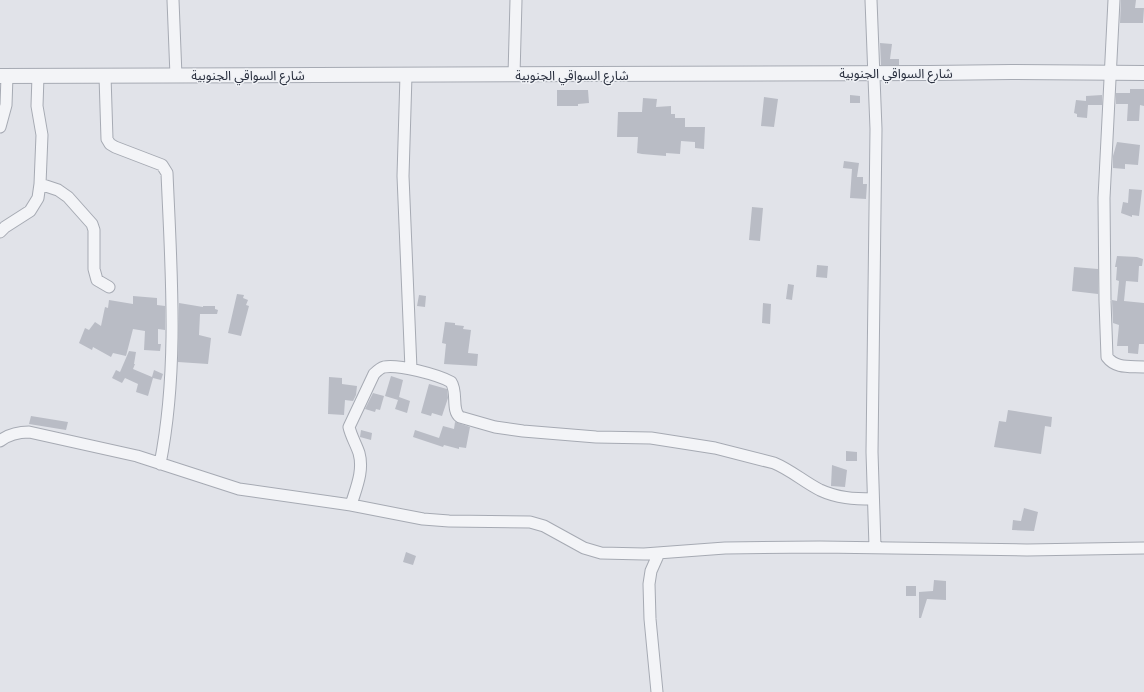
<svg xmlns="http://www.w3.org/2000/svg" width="1144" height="692" font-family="'Fira Sans Condensed','Noto Sans Arabic',sans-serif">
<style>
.building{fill:#b9bcc5}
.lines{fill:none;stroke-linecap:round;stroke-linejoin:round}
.minor-casing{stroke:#a6aab3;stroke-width:13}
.tertiary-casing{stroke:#a6aab3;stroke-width:16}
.minor{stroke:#f3f4f7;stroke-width:11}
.tertiary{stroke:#f3f4f7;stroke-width:14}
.labels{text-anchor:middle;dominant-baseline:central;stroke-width:3;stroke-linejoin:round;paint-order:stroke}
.street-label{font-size:13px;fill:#2a303f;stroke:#f0f2f6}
</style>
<rect width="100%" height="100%" fill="#e1e3e9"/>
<path class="building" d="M 1121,0 L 1136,0 L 1135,8 L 1144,8 L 1143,23 L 1120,23 Z
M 880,43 L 892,44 L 890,59 L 899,59 L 899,65 L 881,65 Z
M 1130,89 L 1144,89 L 1144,106 L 1140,105 L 1139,121 L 1127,121 L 1128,104 L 1116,104 L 1116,93 L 1130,93 Z
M 557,90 L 588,90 L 589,103 L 578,104 L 578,106 L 557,106 Z
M 850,95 L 860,96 L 860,103 L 850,103 Z
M 1102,95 L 1102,105 L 1088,105 L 1087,118 L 1077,117 L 1077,114 L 1074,113 L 1076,100 L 1086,101 L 1086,96 Z
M 764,97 L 778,99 L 774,127 L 761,126 Z
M 643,98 L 657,99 L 656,107 L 671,106 L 671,114 L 675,114 L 675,118 L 685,118 L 685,127 L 705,127 L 704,149 L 695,148 L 695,142 L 681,141 L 680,154 L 666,153 L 666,156 L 642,154 L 637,153 L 638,137 L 617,137 L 618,112 L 642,112 Z
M 1117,142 L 1140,145 L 1138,165 L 1125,164 L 1125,169 L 1113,168 L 1113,156 Z
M 844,161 L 859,163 L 857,177 L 863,177 L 863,184 L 867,184 L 866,199 L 850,198 L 852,169 L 843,168 Z
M 1129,189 L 1142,190 L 1139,216 L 1132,215 L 1132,217 L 1121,213 L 1123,202 L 1128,203 Z
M 752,207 L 763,208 L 760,241 L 749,240 Z
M 1117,256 L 1137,257 L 1143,259 L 1142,266 L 1139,266 L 1138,282 L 1126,281 L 1124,301 L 1144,303 L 1144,344 L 1139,344 L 1138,354 L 1128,353 L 1128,346 L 1117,346 L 1119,325 L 1113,323 L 1112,300 L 1117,301 L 1119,281 L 1116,280 L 1117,267 L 1115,267 Z
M 817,265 L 828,266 L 827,278 L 816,277 Z
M 1074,267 L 1098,269 L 1098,294 L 1072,291 Z
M 788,284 L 794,285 L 792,300 L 786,299 Z
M 237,294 L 244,295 L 243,298 L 248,300 L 246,305 L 249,306 L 241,336 L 228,333 Z
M 419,295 L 426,296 L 425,307 L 417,306 Z
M 133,296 L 157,298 L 157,305 L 165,306 L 165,330 L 158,329 L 158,344 L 161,344 L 160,351 L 144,350 L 145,331 L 133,329 L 126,356 L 113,353 L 111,357 L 93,347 L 92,350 L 79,343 L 85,328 L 89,330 L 95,322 L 101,326 L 105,307 L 108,308 L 109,300 L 133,304 Z
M 179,303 L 203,307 L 203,306 L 215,306 L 215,309 L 218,310 L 217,314 L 200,314 L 199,335 L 211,338 L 208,364 L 178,362 Z
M 763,303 L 771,304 L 770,324 L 762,323 Z
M 445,322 L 455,323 L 455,325 L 464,326 L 463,329 L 471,330 L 468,353 L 478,354 L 477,366 L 444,364 L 446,344 L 442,343 Z
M 129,351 L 136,352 L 134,364 L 135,364 L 133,369 L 152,377 L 154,370 L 163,374 L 161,380 L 153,378 L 148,396 L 136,392 L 138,384 L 125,378 L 122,383 L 112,378 L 116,370 L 120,372 Z
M 391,376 L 403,380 L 399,397 L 410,401 L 407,413 L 395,409 L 398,400 L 385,396 Z
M 329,377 L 342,378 L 342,384 L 357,386 L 356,395 L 353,401 L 345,400 L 344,415 L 328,414 Z
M 429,384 L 447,389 L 448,398 L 442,416 L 432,413 L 431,416 L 421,413 Z
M 373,393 L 384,396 L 380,410 L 376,409 L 375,412 L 365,409 Z
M 1008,410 L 1052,417 L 1051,427 L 1045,426 L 1041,454 L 994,447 L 999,421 L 1006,422 Z
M 31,416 L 68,422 L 66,430 L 29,424 Z
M 455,422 L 470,427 L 466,448 L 459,447 L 459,449 L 444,445 L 443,447 L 413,437 L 415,430 L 439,438 L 443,426 L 454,429 Z
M 361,430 L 372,433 L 371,440 L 360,437 Z
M 846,451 L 857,452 L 857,461 L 846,461 Z
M 832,465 L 847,470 L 845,487 L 831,486 Z
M 1024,508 L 1038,512 L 1034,531 L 1012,530 L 1013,520 L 1021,521 Z
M 406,552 L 416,556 L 413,565 L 403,562 Z
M 934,580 L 946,581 L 946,600 L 927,599 L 921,618 L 919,618 L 919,592 L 933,591 Z
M 906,586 L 916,586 L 916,596 L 906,596 Z"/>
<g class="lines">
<defs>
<path id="minor" d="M 173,0 L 176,76
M 871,0 L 876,129 L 872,452 L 875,547
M 1114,0 L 1104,198 L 1105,301 L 1107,357 C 1116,369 1130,366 1144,367
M 406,75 L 403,176 L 411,369
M 514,75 L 516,0
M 105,76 L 107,139 L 110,144 L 115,147 L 162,165 L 167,173 C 171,269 179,368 160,464
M 0,127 L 6,105 L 7,76
M 40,184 L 58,190 L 68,197 L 92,224 L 94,230 L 94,269 L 97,280 L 109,287
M 0,232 L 5,227 L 30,211 L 38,198 L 40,184 L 42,135 L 37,106 L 38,76
M 0,441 C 9,434 18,432 29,432 L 137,456 L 239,489 L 351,505 L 423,519 L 449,521 L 530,522 L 544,526 L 584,548 L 601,553 L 644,554 L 725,548 L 820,547 L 1027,550 L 1144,548
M 351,505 C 356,488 364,471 359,453 C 356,444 351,436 349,427 L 374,374 C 377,371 380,368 384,367 C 398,364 439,375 451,382 C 458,392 451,411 460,417 L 495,427 L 523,431 L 596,437 L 651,438 L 715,448 L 774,463 C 791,470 804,482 820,490 C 837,498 854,499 873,499
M 657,692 L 650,619 L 649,584 L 651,571 L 659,553"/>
<path id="tertiary" d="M 0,76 L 930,73 L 1011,72 L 1144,73"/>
</defs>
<use href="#minor" class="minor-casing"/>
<use href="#tertiary" class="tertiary-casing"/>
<use href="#minor" class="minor"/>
<use href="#tertiary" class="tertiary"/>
</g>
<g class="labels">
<g class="street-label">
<text x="896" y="73">شارع السواقي الجنوبية</text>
<text x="248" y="75">شارع السواقي الجنوبية</text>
<text x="572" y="75">شارع السواقي الجنوبية</text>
</g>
</g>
</svg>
